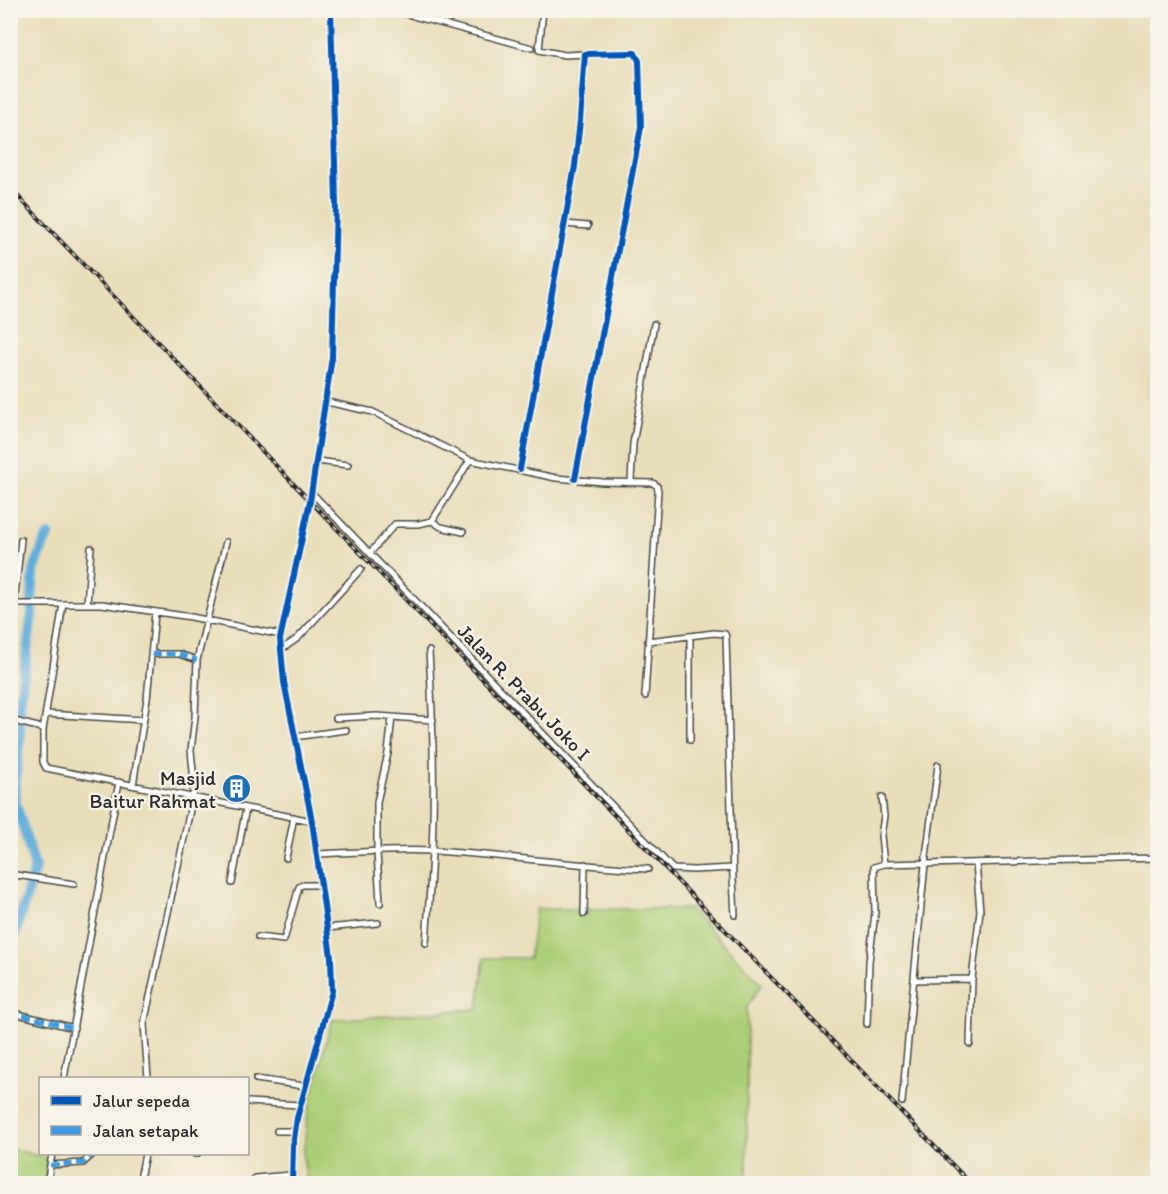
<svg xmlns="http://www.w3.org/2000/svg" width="1168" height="1194" font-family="Itim,sans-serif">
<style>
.green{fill:#acce76;stroke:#6c7c50;stroke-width:1.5}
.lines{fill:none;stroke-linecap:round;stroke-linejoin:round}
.river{stroke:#62aedb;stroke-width:10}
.minor-casing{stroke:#474640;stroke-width:8}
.minor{stroke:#fff;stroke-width:5}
.rail-casing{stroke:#2b2b2b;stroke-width:4}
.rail{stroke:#f7f3e8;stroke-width:1.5;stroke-dasharray:4.5;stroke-linecap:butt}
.quiet{stroke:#3d9ce1;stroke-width:4.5;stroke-dasharray:9 4.5;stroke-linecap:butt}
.cycleway-casing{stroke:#f7f3e8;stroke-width:10}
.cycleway{stroke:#0057b8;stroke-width:6}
.labels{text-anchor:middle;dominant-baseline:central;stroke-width:5;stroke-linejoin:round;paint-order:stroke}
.street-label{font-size:20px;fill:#2b2b2b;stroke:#f7f3e8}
.poi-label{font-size:20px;fill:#2b2b2b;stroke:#f7f3e8;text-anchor:end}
</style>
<rect width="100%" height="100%" fill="#f7f3e8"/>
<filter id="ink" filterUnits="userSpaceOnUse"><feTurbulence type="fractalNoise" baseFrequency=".0167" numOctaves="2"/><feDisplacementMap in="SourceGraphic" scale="12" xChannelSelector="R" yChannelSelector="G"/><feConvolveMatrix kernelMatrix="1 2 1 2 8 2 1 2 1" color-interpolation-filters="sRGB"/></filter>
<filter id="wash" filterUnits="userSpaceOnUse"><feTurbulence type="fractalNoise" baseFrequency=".008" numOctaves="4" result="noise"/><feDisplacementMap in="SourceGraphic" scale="24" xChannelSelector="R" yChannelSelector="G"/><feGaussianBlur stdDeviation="1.35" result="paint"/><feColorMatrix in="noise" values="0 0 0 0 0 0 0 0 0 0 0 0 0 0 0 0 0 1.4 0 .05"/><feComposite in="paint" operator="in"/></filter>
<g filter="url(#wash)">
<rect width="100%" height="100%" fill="#e8deba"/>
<path class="green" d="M 536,909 L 690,909 L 762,984 L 747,1007 L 747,1183 L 307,1184 L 303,1156 L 309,1106 L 332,1020 L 478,1009 L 484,958 L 529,958 Z
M 10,1148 L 48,1159 L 44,1183 L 11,1183 Z"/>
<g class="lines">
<path class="river" d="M 10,951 L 35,867 L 16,804 L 15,783 L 20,736 L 19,709 L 32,614 L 32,597 L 34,571 L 44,543 L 49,535"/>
</g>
</g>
<g filter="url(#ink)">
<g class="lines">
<defs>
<path id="minor" d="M 391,10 L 532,48
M 543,10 L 539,50 L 565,55 L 585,54
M 565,224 L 588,226
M 327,402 L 373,412 L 470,460
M 317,461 L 348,465
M 520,469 L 575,166 L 580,120 L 585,54 L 635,53 L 639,61 L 641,127 L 575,479
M 631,481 L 633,444 L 654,324
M 312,493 L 673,869 L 694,870 L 733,868
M 432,521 L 441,527 L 463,532
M 370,553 L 395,524 L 418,524 L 432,521 L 470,460 L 556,478 L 603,482 L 653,483 L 657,486 L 658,491 L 645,696
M 10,604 L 102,604 L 191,617 L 281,635
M 14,604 L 21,540
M 87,604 L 91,548
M 648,641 L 714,633 L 725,634 L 726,637 L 733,879 L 735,915
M 281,650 L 298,638 L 361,569
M 152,654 L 179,654 L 197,660
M 46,714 L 144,720
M 336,718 L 377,716 L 433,720
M 10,720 L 38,727 L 43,730 L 43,762 L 46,768 L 312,821
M 43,730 L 63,604
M 294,737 L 346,730
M 690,740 L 690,636
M 133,785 L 147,699 L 155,613
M 882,797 L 884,816 L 881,836 L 884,864
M 317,854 C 355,853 394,849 432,851 C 504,855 576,866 648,869
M 286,858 L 294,817
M 925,864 L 1158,858
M 10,874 L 74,884
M 232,883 L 246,808
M 380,903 L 377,852 L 377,802 L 388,753 L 392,717
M 584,914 L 585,864
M 327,928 L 378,923
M 258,937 L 284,940 L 299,887 L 302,885 L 321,885
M 426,943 C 428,912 431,881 432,850 C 435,784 433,717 429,651
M 915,980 L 972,979
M 10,1012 L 74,1028
M 867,1024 L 869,962 L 875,913 L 874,867 L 884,864 L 925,863
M 970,1044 L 972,979 L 980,911 L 976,863
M 64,1078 L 119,782
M 148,1078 L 144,1024 L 193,796 L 194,782 L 191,750 L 195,717 L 197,660 L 226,542
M 256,1079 L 304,1086
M 248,1102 L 300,1105
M 902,1102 L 925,864 L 938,765
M 277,1131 L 295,1131
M 195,1154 L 197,1154
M 50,1165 L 83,1163 L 93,1154
M 255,1178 L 291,1175
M 47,1184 L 52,1154
M 139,1184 L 145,1154
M 292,1184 L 293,1146 L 297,1118 L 332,991 L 331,957 L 321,885 L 312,821 L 284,682 L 280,639 L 310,501 L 332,357 L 336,203 L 331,10"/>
</defs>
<use href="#minor" class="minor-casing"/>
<use href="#minor" class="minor"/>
<defs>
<path id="rail" d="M 10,188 L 310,501 L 971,1184"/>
</defs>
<use href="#rail" class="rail-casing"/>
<use href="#rail" class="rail"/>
<path class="quiet" d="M 152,654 L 179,654 L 197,660
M 10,1012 L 74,1028
M 50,1165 L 83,1163 L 93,1154"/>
<defs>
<path id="cycleway" d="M 520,469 L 575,166 L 580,120 L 585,54 L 635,53 L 639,61 L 641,127 L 575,479
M 292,1184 L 293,1146 L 297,1118 L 332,991 L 331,957 L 321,885 L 312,821 L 284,682 L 280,639 L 310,501 L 332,357 L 336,203 L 331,10"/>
</defs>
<use href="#cycleway" class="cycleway-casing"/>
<use href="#cycleway" class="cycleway"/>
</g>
</g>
<defs>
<symbol id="building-disc" viewBox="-11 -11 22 22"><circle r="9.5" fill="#1f6fb2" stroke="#f7f3e8"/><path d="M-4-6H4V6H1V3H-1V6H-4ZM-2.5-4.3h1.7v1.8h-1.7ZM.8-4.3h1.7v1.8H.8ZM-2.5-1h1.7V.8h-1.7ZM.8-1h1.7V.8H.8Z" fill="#fff"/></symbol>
</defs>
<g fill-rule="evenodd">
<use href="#building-disc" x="220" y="772" width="33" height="33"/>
</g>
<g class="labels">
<g class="street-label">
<text transform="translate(524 692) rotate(46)">Jalan R. Prabu Joko I</text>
</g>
<g class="poi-label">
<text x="216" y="778">Masjid<tspan x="216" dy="23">Baitur Rahmat</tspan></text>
</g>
</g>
<rect width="1168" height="1194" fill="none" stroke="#f7f3e8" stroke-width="36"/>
<rect x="39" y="1077" width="210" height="78" fill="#f7f3e8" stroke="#a5a39c" stroke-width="1.5"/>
<rect x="51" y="1096" width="30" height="9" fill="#0057b8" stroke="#a5a39c" stroke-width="1.5"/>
<text x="93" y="1107" font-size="18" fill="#2b2b2b">Jalur sepeda</text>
<rect x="51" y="1126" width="30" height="9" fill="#3d9ce1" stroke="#a5a39c" stroke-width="1.5"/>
<text x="93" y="1137" font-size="18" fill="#2b2b2b">Jalan setapak</text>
</svg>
